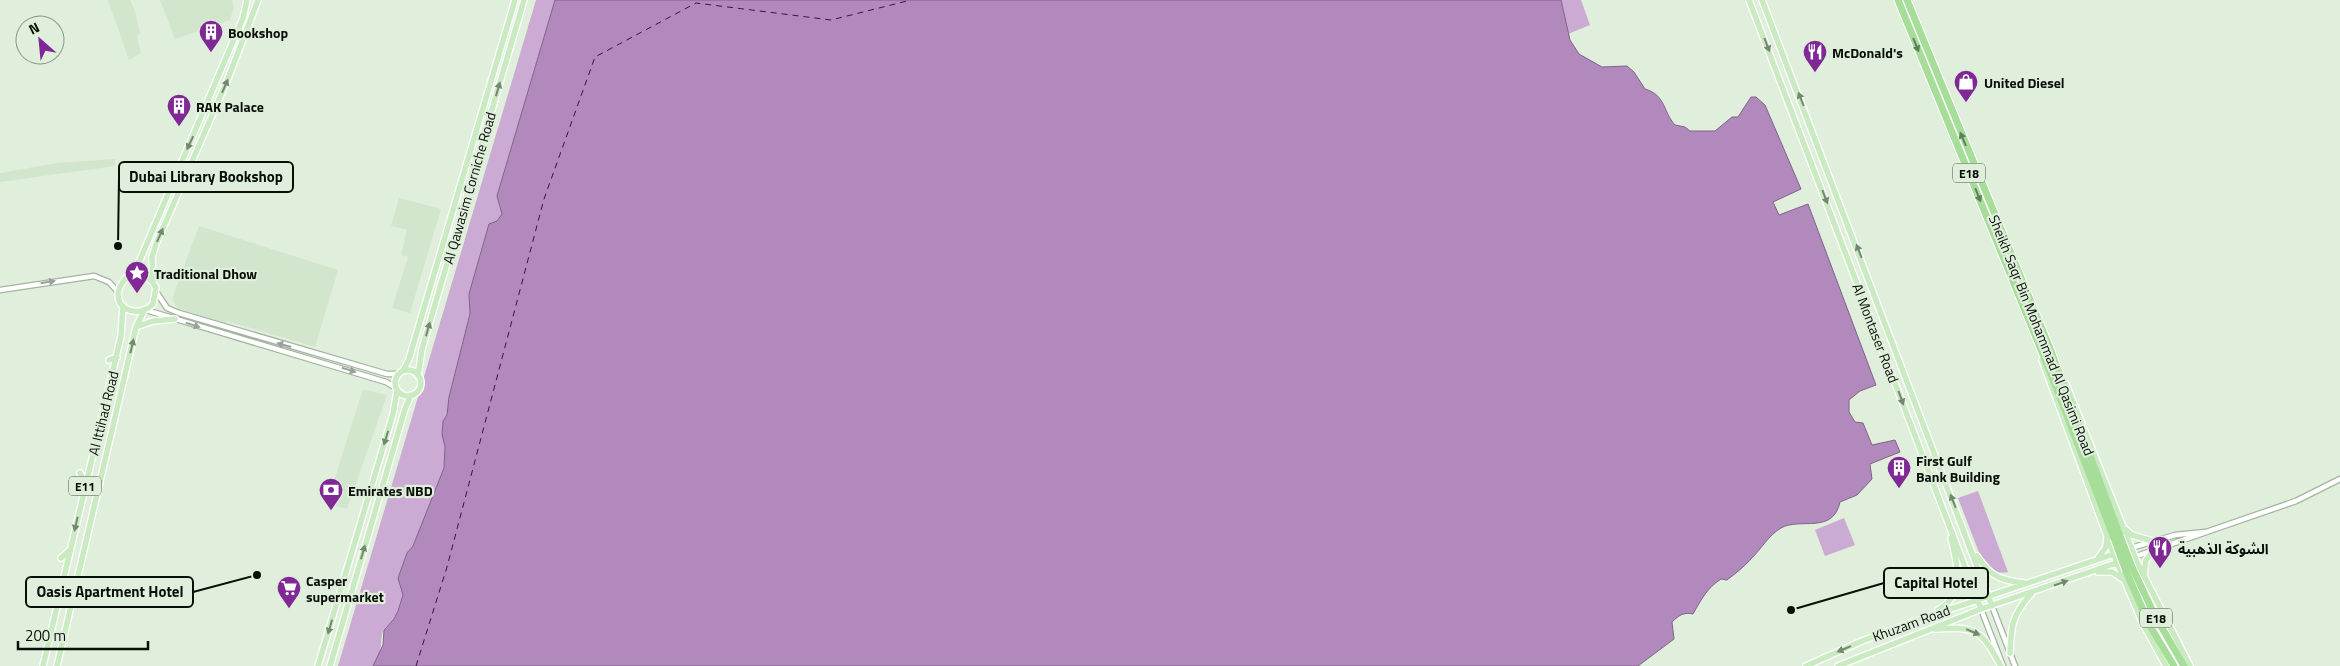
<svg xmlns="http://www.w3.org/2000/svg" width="2340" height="666" font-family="'Titillium Web','Noto Sans Arabic',sans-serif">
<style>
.built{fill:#d1e6cc}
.green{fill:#cbaad4}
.water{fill:#b289bd;stroke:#7f6487}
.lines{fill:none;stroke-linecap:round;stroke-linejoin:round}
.ferry{stroke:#410d4e;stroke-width:1;stroke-dasharray:6 5;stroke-linecap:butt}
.minor-casing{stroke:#a4b4a1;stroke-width:7}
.major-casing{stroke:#fff;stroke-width:8}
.highway-casing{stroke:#fff;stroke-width:9}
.minor{stroke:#fff;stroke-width:4.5}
.major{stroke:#caebc2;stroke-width:5.5}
.highway{stroke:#a6dd99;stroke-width:7}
.highway-bridge-casing{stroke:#fff;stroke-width:9;stroke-linecap:butt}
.highway-bridge{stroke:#a6dd99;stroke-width:7}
.oneway{fill:#73886e}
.oneway2{fill:#5f8058}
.oneway3{fill:#9d9f9c}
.labels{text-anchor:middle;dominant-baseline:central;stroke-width:4.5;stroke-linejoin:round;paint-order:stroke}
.shield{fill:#dfefdb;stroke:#495247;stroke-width:1}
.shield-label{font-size:12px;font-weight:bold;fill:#090f08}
.poi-label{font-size:14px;font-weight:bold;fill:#090f08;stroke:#dfefdb;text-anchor:start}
.street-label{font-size:14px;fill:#090f08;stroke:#dfefdb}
.leader{fill:none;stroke:#090f08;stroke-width:2}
.callout-dot{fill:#090f08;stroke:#dfefdb;stroke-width:2}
.callout{fill:#dfefdb;stroke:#090f08;stroke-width:2}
.callout-label{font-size:15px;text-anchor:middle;font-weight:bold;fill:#090f08}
</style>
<rect width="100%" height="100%" fill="#dfefdb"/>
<path class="built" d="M 108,0 L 130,0 L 135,11 L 140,33 L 137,37 L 141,53 L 129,60 Z
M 160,0 L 232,0 L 234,6 L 230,20 L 175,39 Z
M 115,159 L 115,166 L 0,182 L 0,173 L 57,163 Z
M 399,198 L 441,209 L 410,313 L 392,308 L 408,257 L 401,255 L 407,230 L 391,226 Z
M 199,226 L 338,270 L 315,347 L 227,321 L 225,326 L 179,311 L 173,300 L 174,293 Z
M 363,389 L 387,395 L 347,509 L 327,503 Z"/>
<path class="green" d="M 536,0 L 555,0 L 497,196 L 502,214 L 497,221 L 489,224 L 469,294 L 470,314 L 449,397 L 447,415 L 443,421 L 442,434 L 445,447 L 444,468 L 413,546 L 407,553 L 398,577 L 403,595 L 398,611 L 394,619 L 383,630 C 379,647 384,648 373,666 L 338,666 Z
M 1561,0 L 1581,0 L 1590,25 L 1568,34 Z
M 1978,491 L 2008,572 C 1995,574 1989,571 1982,560 L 1958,498 Z
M 1844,518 L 1855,545 L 1825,556 L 1815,530 Z"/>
<path class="water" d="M 555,0 L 1561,0 L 1570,40 L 1579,54 L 1602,67 L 1627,66 L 1634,72 L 1645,89 C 1666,95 1663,112 1675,125 L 1685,127 L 1690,131 L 1715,131 L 1732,117 L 1738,117 L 1751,97 L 1756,97 L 1765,105 L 1801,189 L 1773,202 L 1779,215 L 1808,204 L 1876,385 L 1860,391 L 1849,400 L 1849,412 L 1855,422 L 1863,423 L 1872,445 L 1895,440 L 1900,452 L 1870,464 L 1872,479 L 1857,495 L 1840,502 C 1833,535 1800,517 1781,528 C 1769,535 1761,549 1751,559 C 1744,567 1736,573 1727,580 L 1721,579 C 1707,588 1701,600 1693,614 C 1684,612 1679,615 1672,622 L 1674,639 L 1638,666 L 373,666 L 383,645 L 384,630 L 394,619 L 398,611 L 403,595 L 398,578 L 407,553 L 413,546 L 444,468 L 445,447 L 442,434 L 443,421 L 447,415 L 449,397 L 470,314 L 469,294 L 489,224 L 497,221 L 502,214 L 497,196 Z"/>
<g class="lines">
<path class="ferry" d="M 416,666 L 447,567 L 544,199 L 595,57 L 696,3 L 831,20 L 911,0"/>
<defs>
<path id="minor" d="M 0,290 L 94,276 L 109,282 L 118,292
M 157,293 L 167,308 L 179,313 L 387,374 L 399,374
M 146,310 L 386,382 L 396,388
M 2131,548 L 2175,535 L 2205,532
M 2134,557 L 2296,501 L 2340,479
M 1992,606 L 2015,666
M 1981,609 L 2003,666"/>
<path id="major" d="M 1749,0 L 1981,609
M 1762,0 L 1992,606
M 131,275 C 143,273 151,277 156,288 L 153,304 C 140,318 113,311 119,289 C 122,279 134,272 140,260 L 243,18 L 247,0
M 153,282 L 152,257 L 156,244 L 227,81 L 258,0
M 136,327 L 153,321 L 175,319
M 109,360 L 117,357
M 2042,360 L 2117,563 L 2143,624 L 2166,666
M395 383a13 13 0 1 1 26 0a13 13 0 1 1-26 0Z
M 403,371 L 409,359 L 515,0
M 418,376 L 422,349 L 524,0
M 2066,384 L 2137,562 L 2190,666
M 80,473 L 86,484
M 2125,529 L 2132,535 L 2152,541
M 1977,556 C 1991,577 2000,580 2024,583
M 61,558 L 70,550
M 2098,558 L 2106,547 L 2107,537
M 2098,572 L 2112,572 L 2124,580
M 2144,574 L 2146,560 L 2154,550
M 1938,610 C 1967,593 1957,564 1951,538
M 1935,629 C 1977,626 1981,630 2001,666
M 2010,653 C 2011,626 2012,615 2031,594
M 43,666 L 121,336 L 123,306
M 57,666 L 136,327 L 144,311
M 318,666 L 393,414 L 397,391
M 330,666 L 405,409 L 411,395
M 1806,666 L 1862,641 L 1927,617 L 2123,551
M 1838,666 L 1981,609 L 2119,562"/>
<path id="highway" d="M 1898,0 L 2051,374 L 2114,538
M 1907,0 L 2049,346 L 2120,536
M 2132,567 L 2154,614 L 2184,666
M 2126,571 L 2150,626 L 2174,666"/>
</defs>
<use href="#minor" class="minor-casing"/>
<use href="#major" class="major-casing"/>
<use href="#highway" class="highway-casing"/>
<use href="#minor" class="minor"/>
<use href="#major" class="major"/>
<use href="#highway" class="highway"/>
<defs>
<path id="highway-bridge" d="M 2120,536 L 2132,567
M 2114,538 L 2126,571"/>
</defs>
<use href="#highway-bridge" class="highway-bridge-casing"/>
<use href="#highway-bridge" class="highway-bridge"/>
</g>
<defs><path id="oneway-solid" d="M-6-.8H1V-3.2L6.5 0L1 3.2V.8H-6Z" transform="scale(1.25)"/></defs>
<g class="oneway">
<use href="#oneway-solid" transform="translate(1767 45) rotate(69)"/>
<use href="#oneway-solid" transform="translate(225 86) rotate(-67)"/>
<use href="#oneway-solid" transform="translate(498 89) rotate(-74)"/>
<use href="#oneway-solid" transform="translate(1801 99) rotate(-111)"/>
<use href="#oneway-solid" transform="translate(190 143) rotate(115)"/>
<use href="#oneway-solid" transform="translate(1825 197) rotate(69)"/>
<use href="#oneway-solid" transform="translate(160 235) rotate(-66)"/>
<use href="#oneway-solid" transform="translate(1859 251) rotate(-111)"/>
<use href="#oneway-solid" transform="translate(428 329) rotate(-74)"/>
<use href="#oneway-solid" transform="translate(132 346) rotate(-77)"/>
<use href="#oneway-solid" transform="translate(1901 398) rotate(70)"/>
<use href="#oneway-solid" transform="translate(386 438) rotate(107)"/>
<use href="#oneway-solid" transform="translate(1953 501) rotate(-112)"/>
<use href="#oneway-solid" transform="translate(76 524) rotate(103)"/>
<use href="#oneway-solid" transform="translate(363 552) rotate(-74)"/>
<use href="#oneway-solid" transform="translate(2061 583) rotate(-19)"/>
<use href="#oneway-solid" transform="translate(330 627) rotate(106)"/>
<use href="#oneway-solid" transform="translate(1973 632) rotate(23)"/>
<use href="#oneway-solid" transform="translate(1844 649) rotate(157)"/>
</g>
<g class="oneway2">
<use href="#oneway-solid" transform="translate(1916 45) rotate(68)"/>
<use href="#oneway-solid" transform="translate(1963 139) rotate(-113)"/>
<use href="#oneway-solid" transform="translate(1978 195) rotate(68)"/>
</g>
<g class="oneway3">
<use href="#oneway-solid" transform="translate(48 282) rotate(-9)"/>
<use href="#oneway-solid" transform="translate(193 325) rotate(17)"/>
<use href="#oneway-solid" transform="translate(284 345) rotate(-164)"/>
<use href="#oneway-solid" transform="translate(349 370) rotate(17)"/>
</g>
<defs>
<symbol id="building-pin" viewBox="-11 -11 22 30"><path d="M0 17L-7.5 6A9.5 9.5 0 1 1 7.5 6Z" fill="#802896" stroke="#dfefdb"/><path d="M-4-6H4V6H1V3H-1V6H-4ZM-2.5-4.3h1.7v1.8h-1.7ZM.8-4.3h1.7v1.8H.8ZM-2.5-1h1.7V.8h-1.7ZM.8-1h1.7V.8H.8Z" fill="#fff"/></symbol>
<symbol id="restaurant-pin" viewBox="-11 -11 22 30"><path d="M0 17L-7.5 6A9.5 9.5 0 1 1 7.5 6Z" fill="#802896" stroke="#dfefdb"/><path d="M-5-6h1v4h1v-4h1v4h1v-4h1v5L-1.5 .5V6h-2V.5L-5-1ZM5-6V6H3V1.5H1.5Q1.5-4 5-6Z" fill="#fff"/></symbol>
<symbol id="shop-pin" viewBox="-11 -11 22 30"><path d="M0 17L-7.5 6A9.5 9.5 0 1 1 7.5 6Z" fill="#802896" stroke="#dfefdb"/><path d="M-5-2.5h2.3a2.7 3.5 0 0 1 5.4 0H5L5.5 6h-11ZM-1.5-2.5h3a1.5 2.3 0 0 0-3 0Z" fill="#fff"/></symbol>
<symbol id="sight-pin" viewBox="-11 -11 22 30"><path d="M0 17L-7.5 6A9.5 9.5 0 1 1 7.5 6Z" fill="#802896" stroke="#dfefdb"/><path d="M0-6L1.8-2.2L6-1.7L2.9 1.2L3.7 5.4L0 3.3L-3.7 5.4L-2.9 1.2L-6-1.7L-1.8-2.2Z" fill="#fff"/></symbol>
<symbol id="bank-pin" viewBox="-11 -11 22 30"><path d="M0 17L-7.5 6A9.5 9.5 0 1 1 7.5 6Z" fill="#802896" stroke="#dfefdb"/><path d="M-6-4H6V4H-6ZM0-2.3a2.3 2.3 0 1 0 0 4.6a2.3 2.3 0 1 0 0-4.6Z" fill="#fff"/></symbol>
<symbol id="supermarket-pin" viewBox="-11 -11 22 30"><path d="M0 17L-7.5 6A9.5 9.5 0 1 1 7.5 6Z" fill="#802896" stroke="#dfefdb"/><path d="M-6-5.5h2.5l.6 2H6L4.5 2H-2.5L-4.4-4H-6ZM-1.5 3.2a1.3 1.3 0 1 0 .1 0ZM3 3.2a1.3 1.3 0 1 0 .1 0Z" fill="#fff"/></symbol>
</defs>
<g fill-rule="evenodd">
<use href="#building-pin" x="197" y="18" width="28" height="38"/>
<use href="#restaurant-pin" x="1801" y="38" width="28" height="38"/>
<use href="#shop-pin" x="1952" y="68" width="28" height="38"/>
<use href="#building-pin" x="165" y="92" width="28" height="38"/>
<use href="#sight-pin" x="123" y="259" width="28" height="38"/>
<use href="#building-pin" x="1885" y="454" width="28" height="38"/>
<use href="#bank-pin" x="317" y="476" width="28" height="38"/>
<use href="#restaurant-pin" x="2146" y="534" width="28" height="38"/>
<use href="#supermarket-pin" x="275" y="574" width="28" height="38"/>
</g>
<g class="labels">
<g class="shield">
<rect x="1953" y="163.5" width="32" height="19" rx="4"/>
<rect x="69" y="476.5" width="32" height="19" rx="4"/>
<rect x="2140" y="608.5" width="32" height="19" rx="4"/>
</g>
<g class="shield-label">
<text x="1969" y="173">E18</text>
<text x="85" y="486">E11</text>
<text x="2156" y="618">E18</text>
</g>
<g class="poi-label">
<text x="228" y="32">Bookshop</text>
<text x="1832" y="52">McDonald's</text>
<text x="1984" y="82">United Diesel</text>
<text x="196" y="106">RAK Palace</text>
<text x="154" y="273">Traditional Dhow</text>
<text x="1916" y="460">First Gulf<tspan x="1916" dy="16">Bank Building</tspan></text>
<text x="348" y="490">Emirates NBD</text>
<text x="2178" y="548">الشوكة الذهبية</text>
<text x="306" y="580">Casper<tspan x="306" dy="16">supermarket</tspan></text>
</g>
<g class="street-label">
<text transform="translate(469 188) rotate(-74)">Al Qawasim Corniche Road</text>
<text transform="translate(1876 333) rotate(69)">Al Montaser Road</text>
<text transform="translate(2042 335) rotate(68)">Sheikh Saqr Bin Mohammad Al Qasimi Road</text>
<text transform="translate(103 413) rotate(-76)">Al Ittihad Road</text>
<text transform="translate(1911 623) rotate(-20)">Khuzam Road</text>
</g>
</g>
<path class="leader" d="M118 246L119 177M1791 610L1884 583M257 575L193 592"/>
<g class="callout-dot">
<circle cx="118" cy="246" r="5"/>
<circle cx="1791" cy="610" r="5"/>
<circle cx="257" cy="575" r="5"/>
</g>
<g class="callout">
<rect x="119" y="162" width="174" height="30" rx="5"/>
<rect x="1884" y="568" width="104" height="30" rx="5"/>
<rect x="26" y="577" width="167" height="30" rx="5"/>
</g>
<g class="callout-label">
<text x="206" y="182">Dubai Library Bookshop</text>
<text x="1936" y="588">Capital Hotel</text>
<text x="110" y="597">Oasis Apartment Hotel</text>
</g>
<g transform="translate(40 40) rotate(333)"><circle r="24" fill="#dfefdb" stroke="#899587"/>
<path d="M0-4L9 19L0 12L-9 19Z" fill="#802896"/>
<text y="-8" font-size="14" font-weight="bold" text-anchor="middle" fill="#090f08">N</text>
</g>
<path d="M18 641v8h130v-8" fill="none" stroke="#090f08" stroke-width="2.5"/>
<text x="25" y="641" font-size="15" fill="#090f08" stroke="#dfefdb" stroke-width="4" paint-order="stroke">200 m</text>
</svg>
